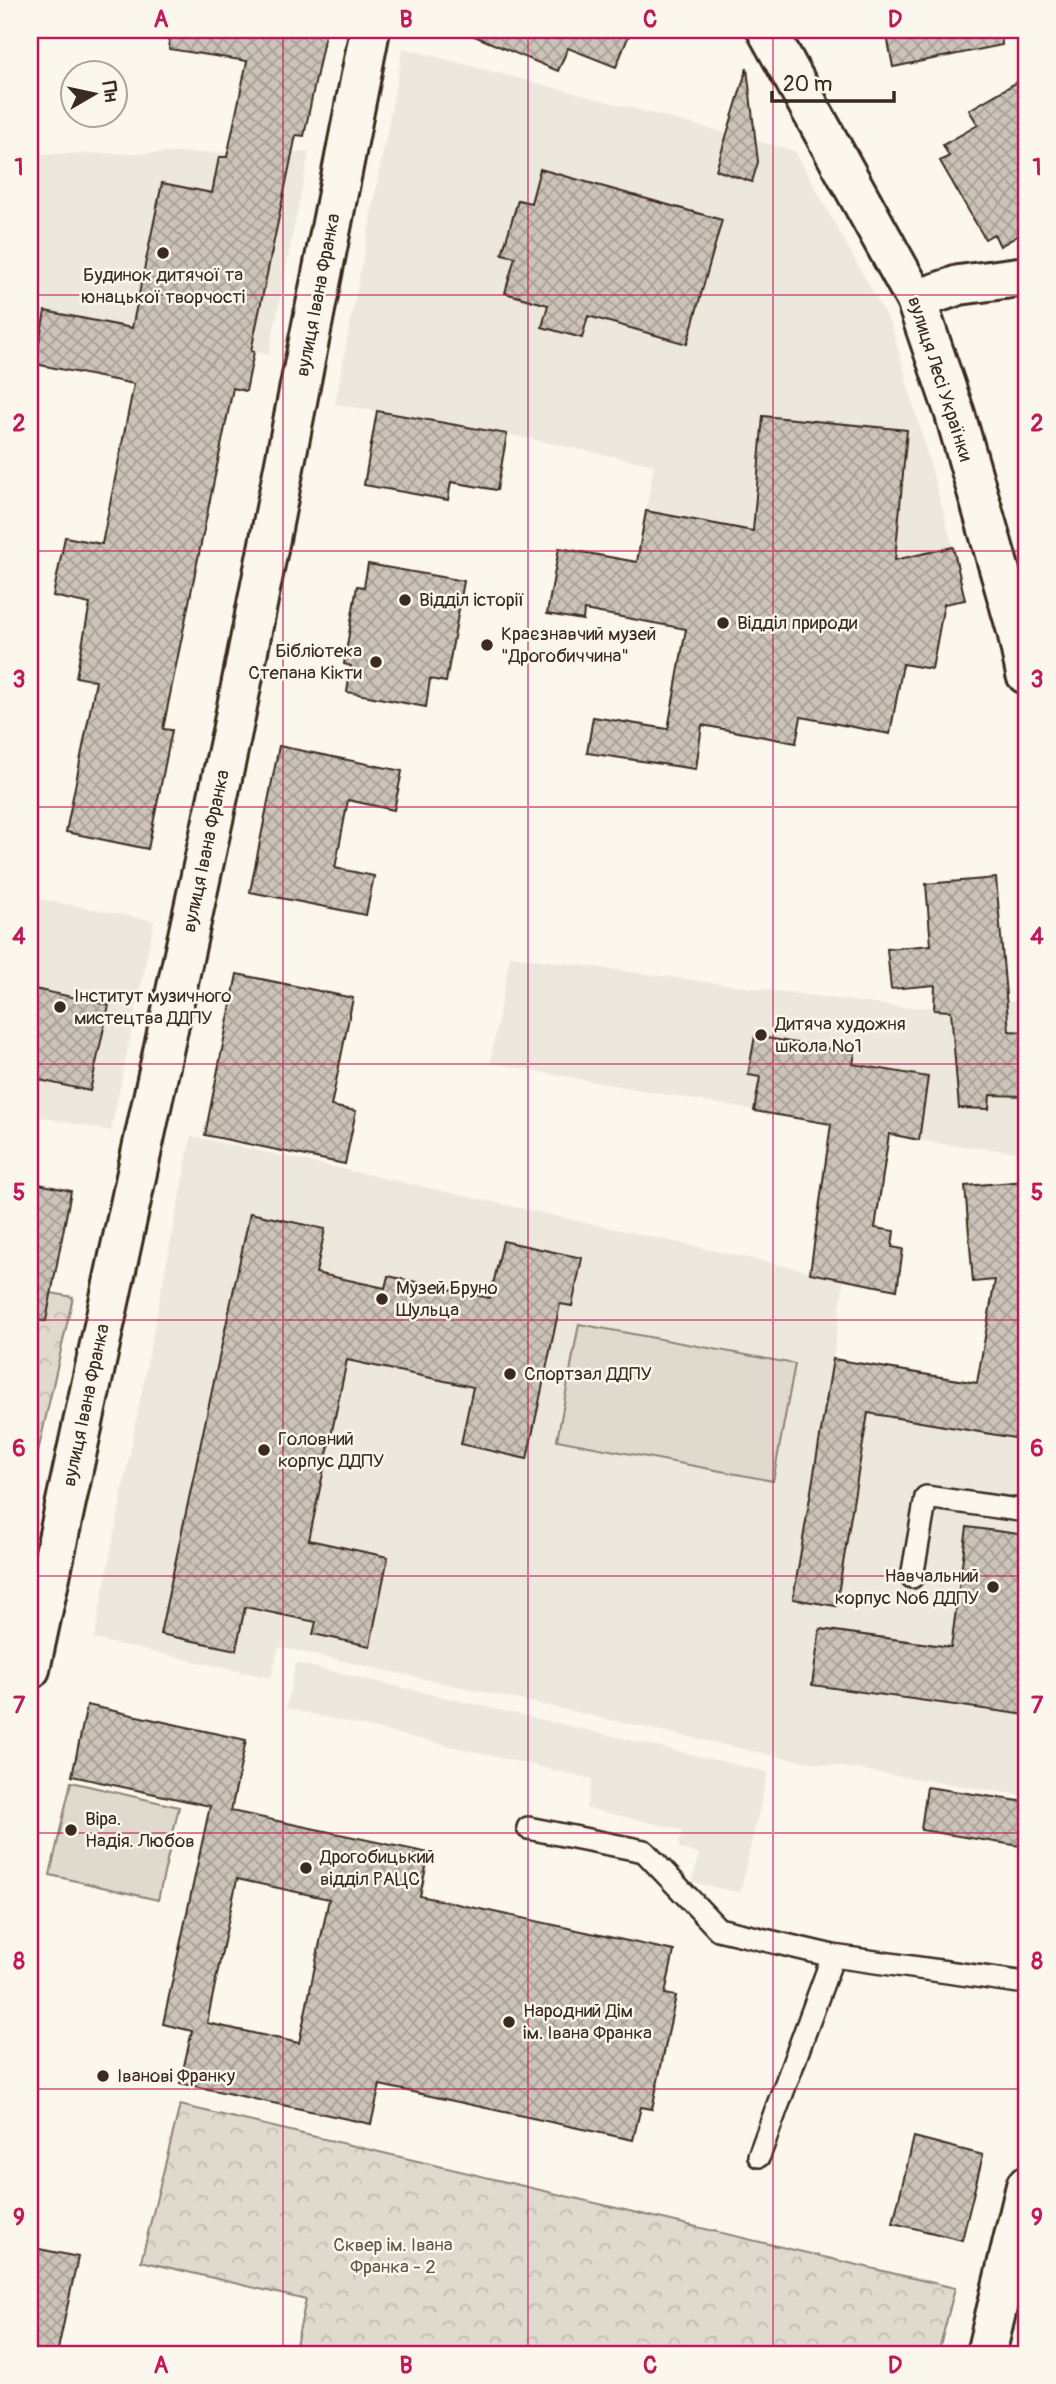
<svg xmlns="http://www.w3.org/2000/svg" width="1056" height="2384" font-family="Pangolin,sans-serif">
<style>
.built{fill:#ede8dd}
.green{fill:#dfd9ce;stroke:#8d8276;stroke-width:2}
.forest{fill:url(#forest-crowns);stroke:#8d8276;stroke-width:2}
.building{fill:url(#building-cross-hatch);stroke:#3b2a1e;stroke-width:2;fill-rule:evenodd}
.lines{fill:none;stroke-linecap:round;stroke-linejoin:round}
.lane-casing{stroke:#3b2a1e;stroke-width:26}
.street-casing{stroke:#3b2a1e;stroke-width:44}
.secondary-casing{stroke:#3b2a1e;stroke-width:44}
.lane{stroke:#fbf7ec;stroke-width:21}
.street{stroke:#fbf7ec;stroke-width:38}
.secondary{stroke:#fbf7ec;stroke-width:38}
.grid{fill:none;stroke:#c2185b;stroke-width:2;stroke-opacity:0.55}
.poi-dot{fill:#3b2a1e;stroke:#fbf7ec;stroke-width:2.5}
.labels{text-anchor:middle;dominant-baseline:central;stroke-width:5;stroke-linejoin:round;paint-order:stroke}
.poi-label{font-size:19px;fill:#3b2a1e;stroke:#fbf7ec;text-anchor:start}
.street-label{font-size:19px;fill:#3b2a1e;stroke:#fbf7ec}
.park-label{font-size:19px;fill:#64564a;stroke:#fbf7ec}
.neatline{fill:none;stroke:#c2185b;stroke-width:2.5}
.grid-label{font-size:23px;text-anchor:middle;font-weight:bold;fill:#c2185b}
</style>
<defs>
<pattern id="forest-crowns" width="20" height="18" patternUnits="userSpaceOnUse" patternTransform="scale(1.75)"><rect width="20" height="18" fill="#dfd9ce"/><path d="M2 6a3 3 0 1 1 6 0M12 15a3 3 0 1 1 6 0" fill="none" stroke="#c0bab0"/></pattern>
<pattern id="building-cross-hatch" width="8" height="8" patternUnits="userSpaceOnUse" patternTransform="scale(1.75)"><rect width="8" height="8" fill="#ccc4b9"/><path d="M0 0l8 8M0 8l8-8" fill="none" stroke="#a79f96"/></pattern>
</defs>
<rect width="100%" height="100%" fill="#fbf7ec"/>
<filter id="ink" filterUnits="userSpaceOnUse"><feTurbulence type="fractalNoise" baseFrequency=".0143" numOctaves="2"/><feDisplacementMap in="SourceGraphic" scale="14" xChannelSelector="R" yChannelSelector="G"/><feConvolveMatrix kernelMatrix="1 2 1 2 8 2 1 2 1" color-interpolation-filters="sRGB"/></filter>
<g filter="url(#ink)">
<path class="built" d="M 403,48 L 795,151 L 892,327 L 953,547 L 965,600 L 910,612 L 637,562 L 654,465 L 507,434 L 335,404 Z
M 309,152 L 269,355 L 45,311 L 30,194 L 30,154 Z
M 30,897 L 154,921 L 111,1131 L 30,1115 Z
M 510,956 L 898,1007 L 933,1007 L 1026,1001 L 1026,1153 L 942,1144 L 490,1063 Z
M 191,1136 L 844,1279 L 833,1359 L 1026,1393 L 1026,1796 L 785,1758 L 279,1647 L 271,1678 L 94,1639 Z
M 296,1663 L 768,1772 L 740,1893 L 692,1882 L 699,1854 L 678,1848 L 682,1830 L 586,1808 L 592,1779 L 286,1708 Z"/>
<path class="green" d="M 579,1324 L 795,1364 L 773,1481 L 557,1440 Z
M 71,1782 L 179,1807 L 158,1900 L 50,1875 Z"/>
<path class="forest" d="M 30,1289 L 73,1297 L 30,1487 Z
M 180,2105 L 955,2288 L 938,2354 L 294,2354 L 306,2300 L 141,2261 Z"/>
<path class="building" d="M 170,30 L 326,30 L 304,136 L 296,135 L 251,351 L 254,352 L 246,391 L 233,388 L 163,729 L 172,730 L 148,849 L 66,832 L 96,681 L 76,677 L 90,604 L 53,596 L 65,537 L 102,544 L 134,384 L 35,364 L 45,311 L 132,328 L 162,183 L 212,193 L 219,157 L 227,157 L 247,61 L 169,49 Z
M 460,30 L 631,30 L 616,67 L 568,48 L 558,71 Z
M 886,30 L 1001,30 L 1002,45 L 893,67 Z
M 747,68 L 758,162 L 752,182 L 716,170 Z
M 1026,77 L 1026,231 L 1000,246 L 994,234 L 985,239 L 940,161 L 949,156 L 943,145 L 978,125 L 969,110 Z
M 540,169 L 722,220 L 687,344 L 588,316 L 582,338 L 542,327 L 548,305 L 505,293 L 515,257 L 502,254 L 518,200 L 531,203 Z
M 377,411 L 507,434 L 497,490 L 451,482 L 448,500 L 364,485 Z
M 763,416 L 907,430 L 895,560 L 953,547 L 965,600 L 944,604 L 932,669 L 903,664 L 890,734 L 801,717 L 796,743 L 702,725 L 696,769 L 587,753 L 593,717 L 668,729 L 686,629 L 584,610 L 583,620 L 547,614 L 559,548 L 637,562 L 646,511 L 753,531 Z
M 368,564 L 464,581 L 446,682 L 430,679 L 426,707 L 347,692 L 351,666 L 344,664 L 357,586 L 364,587 Z
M 279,746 L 402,771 L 394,810 L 348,800 L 335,868 L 374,876 L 366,915 L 250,892 Z
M 996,878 L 1009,1031 L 1026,1032 L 1025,1096 L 990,1095 L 989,1109 L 959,1108 L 951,1011 L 934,1010 L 935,985 L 891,989 L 887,949 L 931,945 L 926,884 Z
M 237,974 L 353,998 L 331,1106 L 356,1111 L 345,1164 L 205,1135 Z
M 30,988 L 109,1005 L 90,1091 L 30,1078 Z
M 755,1036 L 855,1053 L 853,1064 L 928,1077 L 919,1140 L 889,1134 L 875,1228 L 894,1231 L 892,1247 L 903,1249 L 897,1290 L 810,1273 L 831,1124 L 754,1111 L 760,1077 L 748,1075 Z
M 1026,1181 L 1026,1440 L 868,1413 L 836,1606 L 793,1599 L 833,1359 L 977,1383 L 995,1280 L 973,1282 L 965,1186 Z
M 30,1182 L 71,1191 L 46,1321 L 30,1320 Z
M 250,1213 L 325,1229 L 316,1273 L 385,1288 L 388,1276 L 490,1298 L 503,1241 L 582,1258 L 572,1306 L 560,1304 L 527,1459 L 461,1444 L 473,1387 L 347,1360 L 309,1540 L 388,1557 L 370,1646 L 313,1634 L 316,1622 L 245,1607 L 236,1650 L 160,1634 Z
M 967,1527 L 1026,1535 L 1026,1715 L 812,1685 L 820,1629 L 951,1647 Z
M 87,1705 L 246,1740 L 231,1811 L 429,1853 L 420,1896 L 674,1951 L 665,1994 L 676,1996 L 652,2109 L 641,2107 L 633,2140 L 380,2085 L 371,2124 L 180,2083 L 192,2031 L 163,2024 L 210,1806 L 72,1776 ZM 237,1879 L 329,1899 L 299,2043 L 207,2023 Z
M 927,1787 L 1026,1802 L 1026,1847 L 921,1830 Z
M 914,2137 L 983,2155 L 962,2240 L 893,2223 Z
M 30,2247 L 78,2257 L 57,2354 L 30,2354 Z"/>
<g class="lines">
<defs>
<path id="lane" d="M 912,1577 L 926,1497 L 1026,1511
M 528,1828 L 644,1851 L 718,1929 L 833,1956
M 759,2156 L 833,1956 L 1026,1983"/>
<path id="street" d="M 916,300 L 959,285 L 1026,276
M 30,1669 L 233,727 L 370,30"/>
<path id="secondary" d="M 767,30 L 916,300 L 955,414 L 1017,631 L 1026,674
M 986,2354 L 1026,2186"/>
</defs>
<use href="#lane" class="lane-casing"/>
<use href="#street" class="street-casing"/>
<use href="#secondary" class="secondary-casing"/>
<use href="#lane" class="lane"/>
<use href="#street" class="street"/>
<use href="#secondary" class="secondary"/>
</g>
</g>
<path class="grid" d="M 283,30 L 283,2354M 528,30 L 528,2354M 773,30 L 773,2354M 30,295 L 1026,295M 30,551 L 1026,551M 30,807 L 1026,807M 30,1064 L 1026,1064M 30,1320 L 1026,1320M 30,1576 L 1026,1576M 30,1833 L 1026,1833M 30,2089 L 1026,2089"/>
<g class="poi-dot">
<circle cx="163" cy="253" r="7"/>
<circle cx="405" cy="600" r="7"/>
<circle cx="723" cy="623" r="7"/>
<circle cx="487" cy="645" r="7"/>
<circle cx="376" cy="662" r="7"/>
<circle cx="60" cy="1007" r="7"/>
<circle cx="761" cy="1035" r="7"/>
<circle cx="382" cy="1299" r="7"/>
<circle cx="510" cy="1374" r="7"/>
<circle cx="264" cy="1450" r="7"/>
<circle cx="993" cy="1587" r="7"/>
<circle cx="71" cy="1830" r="7"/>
<circle cx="306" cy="1868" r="7"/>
<circle cx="509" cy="2022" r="7"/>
<circle cx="103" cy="2076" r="7"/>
</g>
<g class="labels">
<g class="poi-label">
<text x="163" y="275" text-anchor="middle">Будинок дитячої та<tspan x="163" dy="22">юнацької творчості</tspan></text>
<text x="419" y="600">Відділ історії</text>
<text x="737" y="623">Відділ природи</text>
<text x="501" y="634">Краєзнавчий музей<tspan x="501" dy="22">"Дрогобиччина"</tspan></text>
<text x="362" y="651" text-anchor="end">Бібліотека<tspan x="362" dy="22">Степана Кікти</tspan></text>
<text x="74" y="996">Інститут музичного<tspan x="74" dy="22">мистецтва ДДПУ</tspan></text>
<text x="775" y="1024">Дитяча художня<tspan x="775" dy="22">школа №1</tspan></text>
<text x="396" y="1288">Музей Бруно<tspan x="396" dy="22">Шульца</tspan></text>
<text x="524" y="1374">Спортзал ДДПУ</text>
<text x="278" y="1439">Головний<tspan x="278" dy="22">корпус ДДПУ</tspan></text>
<text x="979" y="1576" text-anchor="end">Навчальний<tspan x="979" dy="22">корпус №6 ДДПУ</tspan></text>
<text x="85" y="1819">Віра.<tspan x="85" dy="22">Надія. Любов</tspan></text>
<text x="320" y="1857">Дрогобицький<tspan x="320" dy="22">відділ РАЦС</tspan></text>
<text x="523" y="2011">Народний Дім<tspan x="523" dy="22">ім. Івана Франка</tspan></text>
<text x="117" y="2076">Іванові Франку</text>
</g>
<g class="street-label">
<text transform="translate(318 295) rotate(-79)">вулиця Івана Франка</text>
<text transform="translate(940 379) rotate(72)">вулиця Лесі Українки</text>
<text transform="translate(206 851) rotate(-78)">вулиця Івана Франка</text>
<text transform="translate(86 1405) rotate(-78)">вулиця Івана Франка</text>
</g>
<g class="park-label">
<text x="393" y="2245">Сквер ім. Івана<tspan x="393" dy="22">Франка - 2</tspan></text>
</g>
</g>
<rect width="1056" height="2384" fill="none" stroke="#fbf7ec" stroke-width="77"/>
<g transform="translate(94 94) rotate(81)"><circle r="33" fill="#fbf7ec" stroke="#aea59a" stroke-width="2"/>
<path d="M0-5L12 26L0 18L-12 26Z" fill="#3b2a1e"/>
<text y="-10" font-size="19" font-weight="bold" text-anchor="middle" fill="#3b2a1e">Пн</text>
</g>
<path d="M772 91v10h122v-10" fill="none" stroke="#3b2a1e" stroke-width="3.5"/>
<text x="783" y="91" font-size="21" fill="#3b2a1e" stroke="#fbf7ec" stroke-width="5" paint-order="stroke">20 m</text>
<rect x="38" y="38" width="980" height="2308" class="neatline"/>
<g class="grid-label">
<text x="161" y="27">A</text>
<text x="406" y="27">B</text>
<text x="650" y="27">C</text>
<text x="895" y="27">D</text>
<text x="19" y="175">1</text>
<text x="1037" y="175">1</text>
<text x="19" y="431">2</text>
<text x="1037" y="431">2</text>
<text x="19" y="687">3</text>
<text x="1037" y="687">3</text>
<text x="19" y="944">4</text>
<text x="1037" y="944">4</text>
<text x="19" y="1200">5</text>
<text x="1037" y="1200">5</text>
<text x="19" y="1456">6</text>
<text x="1037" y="1456">6</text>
<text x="19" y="1713">7</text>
<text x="1037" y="1713">7</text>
<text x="19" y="1969">8</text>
<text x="1037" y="1969">8</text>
<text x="19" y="2225">9</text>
<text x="1037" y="2225">9</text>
<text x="161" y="2373">A</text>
<text x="406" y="2373">B</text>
<text x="650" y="2373">C</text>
<text x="895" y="2373">D</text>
</g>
</svg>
